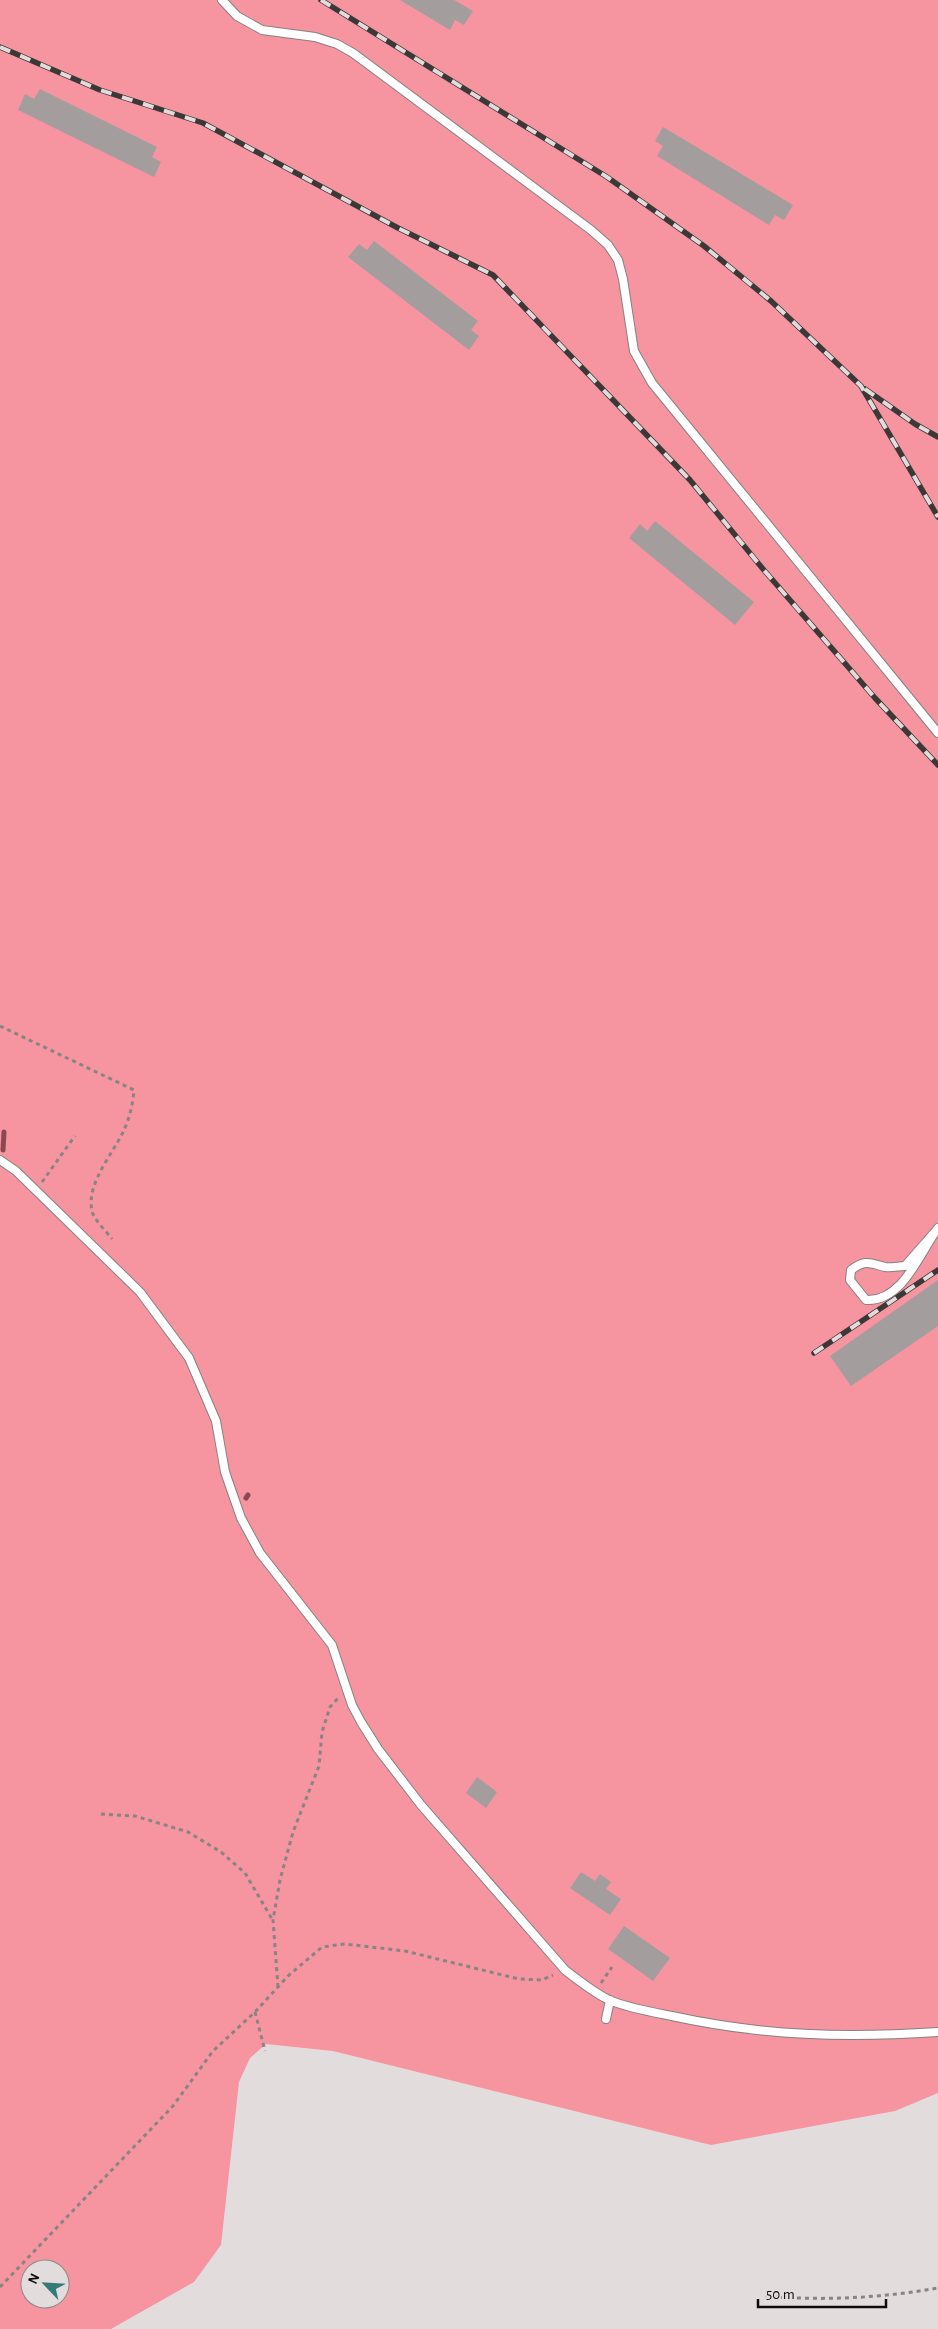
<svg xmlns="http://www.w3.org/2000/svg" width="938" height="2329" font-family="'Alegreya Sans',sans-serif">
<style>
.green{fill:#f694a0;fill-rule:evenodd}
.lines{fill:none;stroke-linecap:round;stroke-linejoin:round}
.stream{stroke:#8a4852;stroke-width:5}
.building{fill:#a49d9e}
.service-casing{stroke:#878081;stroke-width:10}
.path{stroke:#898484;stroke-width:3;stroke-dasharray:4 4;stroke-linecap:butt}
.service{stroke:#fff;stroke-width:8}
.rail-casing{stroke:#3b3838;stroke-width:5.5}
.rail{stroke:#e3dcdd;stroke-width:4;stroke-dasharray:11;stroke-linecap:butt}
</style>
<rect width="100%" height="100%" fill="#e3dcdd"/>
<path class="green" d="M 0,0 L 938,0 L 938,2093 L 895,2111 L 711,2145 L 333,2051 L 266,2044 L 250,2058 L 239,2082 L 221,2245 L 194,2282 L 111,2329 L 0,2329 ZM 30,2269 L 60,2269 L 60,2299 L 30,2299 Z"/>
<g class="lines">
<path class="stream" d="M 3,1150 L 4,1132
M 246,1498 L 248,1495"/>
</g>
<path class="building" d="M 400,0 L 454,0 L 473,11 L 464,25 L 455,20 L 450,30 Z
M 40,89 L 157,147 L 152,157 L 161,162 L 154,177 L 18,110 L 25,94 L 34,99 Z
M 663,127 L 793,205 L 784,220 L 775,215 L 769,225 L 657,156 L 663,146 L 655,141 Z
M 374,241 L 478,321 L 471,330 L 479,336 L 469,350 L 348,257 L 359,244 L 367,250 Z
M 655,521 L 754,602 L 735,625 L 629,538 L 640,524 L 647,531 Z
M 938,1280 L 938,1326 L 851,1386 L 830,1356 Z
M 477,1777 L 497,1792 L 486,1808 L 466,1793 Z
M 581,1872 L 595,1881 L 600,1874 L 611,1882 L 606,1889 L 621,1899 L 610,1915 L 570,1888 Z
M 624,1926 L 670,1958 L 653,1981 L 608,1949 Z"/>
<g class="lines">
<defs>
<path id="service" d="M 222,0 L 237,16 L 262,30 L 315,37 L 337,44 L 353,53 L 591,230 L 608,245 L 618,260 L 623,279 L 634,351 L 652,383 L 938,733
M 0,1160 L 16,1171 L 140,1292 L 189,1358 L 216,1421 L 225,1472 L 241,1518 L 260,1553 L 332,1645 L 352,1705 L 361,1722 L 378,1749 L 421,1805 L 565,1970 C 579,1981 593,1992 609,2000 C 628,2008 652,2012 672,2016 C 763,2036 846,2038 938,2032
M 934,1233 L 905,1266 C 899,1266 891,1268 885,1267 C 869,1263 866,1259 851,1270 L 850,1280 L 866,1300 C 903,1302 920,1252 938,1228
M 606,2019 L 610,2000"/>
</defs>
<use href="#service" class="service-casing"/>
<path class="path" d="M 0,1026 L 134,1090 C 133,1104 129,1120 123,1132 C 112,1155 86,1184 92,1211 C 94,1220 107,1232 112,1239
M 42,1182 L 75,1136
M 101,1814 L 135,1816 L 188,1832 L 221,1852 L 245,1873 L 272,1919
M 601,1983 L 612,1967
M 278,1987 L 273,1920 L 280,1880 L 293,1832 L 319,1766 L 322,1732 L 330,1707 L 338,1698
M 255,2012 L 265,2051
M 0,2287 L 173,2106 L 213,2051 L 255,2012 L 288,1976 L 322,1947 L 345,1944 L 405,1951 L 519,1979 L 542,1980 L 553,1975
M 765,2296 C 823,2301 881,2298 938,2288"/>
<use href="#service" class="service"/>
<defs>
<path id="rail" d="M 321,0 L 607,177 L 704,246 L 771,301 L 861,386 L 938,517
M 0,47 L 100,90 L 203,123 L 398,228 L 493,275 L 690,480 L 763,569 L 875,698 L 938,765
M 865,389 L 915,424 L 938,437
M 814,1353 L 938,1270"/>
</defs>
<use href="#rail" class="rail-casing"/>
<use href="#rail" class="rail"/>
</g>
<g transform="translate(45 2284) rotate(295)"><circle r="24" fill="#e3dcdd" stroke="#8d8889"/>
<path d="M0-4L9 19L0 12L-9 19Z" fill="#327b78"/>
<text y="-8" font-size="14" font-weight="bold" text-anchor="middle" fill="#0d0b0b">N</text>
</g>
<path d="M758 2299v8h128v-8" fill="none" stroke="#0d0b0b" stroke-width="2.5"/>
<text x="766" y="2299" font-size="15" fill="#0d0b0b" stroke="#e3dcdd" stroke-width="4" paint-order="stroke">50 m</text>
</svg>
